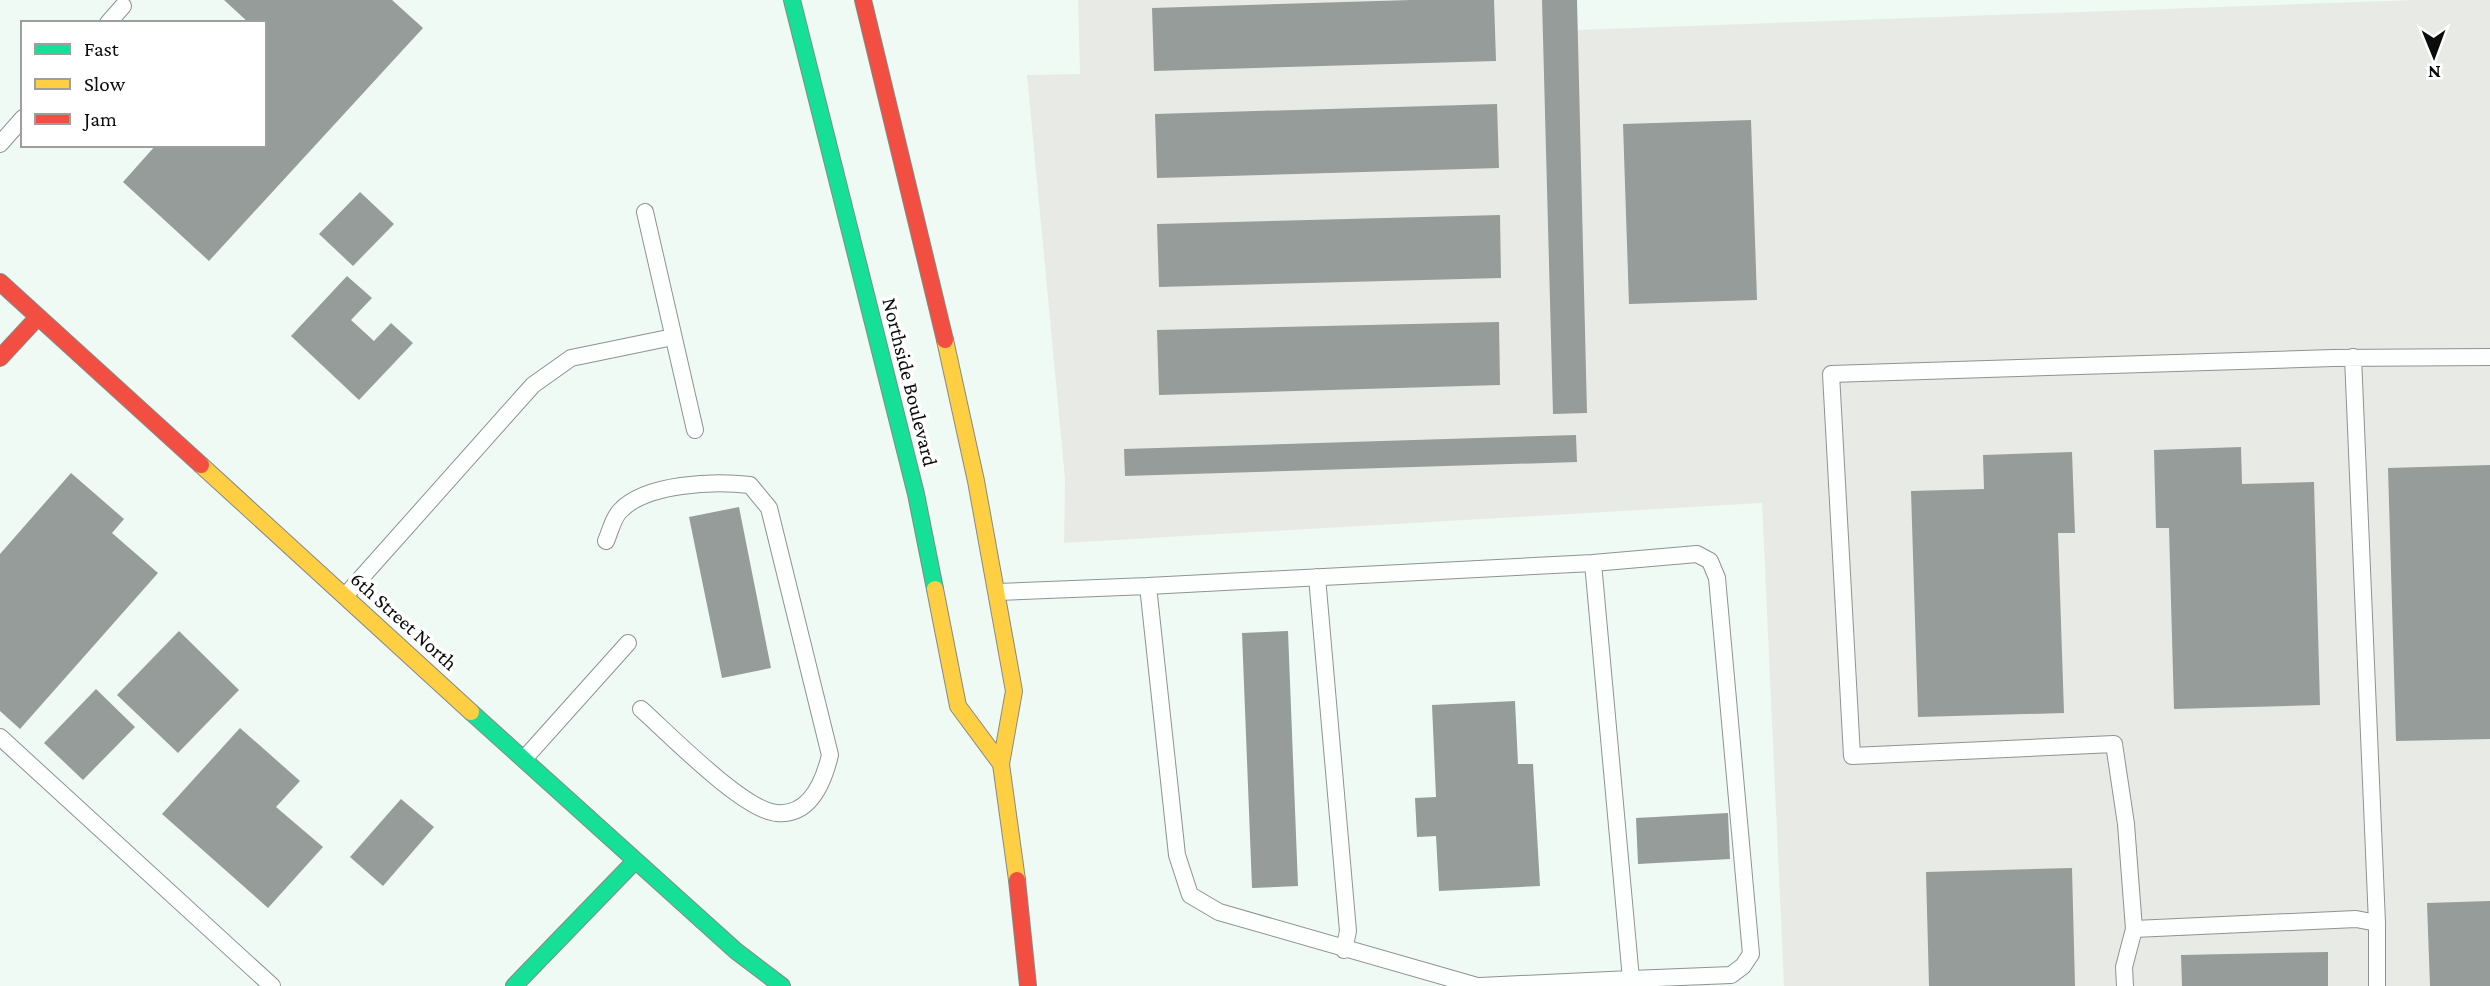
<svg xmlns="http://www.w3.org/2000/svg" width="2490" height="986" font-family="'Crimson Pro',serif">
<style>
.industrial{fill:#e8ebe5}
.building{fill:#969c99}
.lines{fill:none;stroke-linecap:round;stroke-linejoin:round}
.lane-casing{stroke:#8e9391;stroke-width:18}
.fast-casing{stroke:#858a88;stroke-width:18}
.slow-casing{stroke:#858a88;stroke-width:18}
.jam-casing{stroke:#858a88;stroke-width:18}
.lane{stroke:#fdfefe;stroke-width:16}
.fast{stroke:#16e098;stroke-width:16}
.slow{stroke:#ffcf43;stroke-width:16}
.jam{stroke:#f24e42;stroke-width:16}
.labels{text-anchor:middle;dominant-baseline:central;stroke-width:7;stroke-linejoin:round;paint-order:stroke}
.street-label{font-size:21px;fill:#0c0c0c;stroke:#fff}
</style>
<rect width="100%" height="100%" fill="#effaf5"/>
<path class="industrial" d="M 1078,0 L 1575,0 L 1576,30 L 2414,0 L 2490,0 L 2490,986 L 1784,986 L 1762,503 L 1064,543 L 1065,479 L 1027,75 L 1080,74 Z"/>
<path class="building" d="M 224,0 L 392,0 L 423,28 L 209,261 L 123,182 L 156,145 L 264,145 L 264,23 L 249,23 Z
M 1411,0 L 1494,0 L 1496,61 L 1154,71 L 1152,8 Z
M 1542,0 L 1577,0 L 1587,413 L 1553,414 Z
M 1497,104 L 1499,168 L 1157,178 L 1155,114 Z
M 1751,120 L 1757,300 L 1629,304 L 1623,124 Z
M 360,192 L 394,224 L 353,266 L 319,234 Z
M 1500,215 L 1501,278 L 1159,287 L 1157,224 Z
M 347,276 L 372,298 L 351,320 L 374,341 L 391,323 L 413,343 L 359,400 L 291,336 Z
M 1499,322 L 1500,385 L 1159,395 L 1157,330 Z
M 1576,435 L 1577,462 L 1125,476 L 1124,449 Z
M 2241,447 L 2242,484 L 2314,482 L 2320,705 L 2174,709 L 2169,528 L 2156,528 L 2154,450 Z
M 2072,452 L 2075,533 L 2058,533 L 2064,713 L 1918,717 L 1911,491 L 1984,489 L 1983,455 Z
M 2490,465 L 2490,739 L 2396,741 L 2388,468 Z
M 71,473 L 124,519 L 112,533 L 158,573 L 20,729 L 0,711 L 0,554 Z
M 739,507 L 771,668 L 722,678 L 689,517 Z
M 179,631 L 239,690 L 178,753 L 117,695 Z
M 1288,631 L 1298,886 L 1252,888 L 1242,633 Z
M 96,689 L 135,727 L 83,780 L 44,743 Z
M 1515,701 L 1518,764 L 1533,764 L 1540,886 L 1439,891 L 1436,836 L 1417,837 L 1415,798 L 1436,797 L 1432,705 Z
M 240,728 L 300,781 L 276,807 L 323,847 L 268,908 L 162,814 Z
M 401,799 L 434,827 L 383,886 L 350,857 Z
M 1728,813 L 1730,859 L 1638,864 L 1636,818 Z
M 2072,868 L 2075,986 L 1929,986 L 1926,872 Z
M 2490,901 L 2490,986 L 2430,986 L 2427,903 Z
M 2328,952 L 2328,986 L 2182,986 L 2181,955 Z"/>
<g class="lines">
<defs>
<path id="lane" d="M 108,23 L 123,6
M 0,144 L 23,118
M 645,212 L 695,430
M 2353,357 L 2377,923
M 606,541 C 610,532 613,518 620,511 C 646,483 714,481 750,485 L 769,508 L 830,755 C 824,780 811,816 777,813 C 744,811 669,734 641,709
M 1593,563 L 1697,554 L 1710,561 L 1717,578 L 1751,954 L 1743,966 L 1731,975 L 1631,979
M 1317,577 L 1348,931 L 1344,950
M 1148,586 L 1593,563 L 1631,979 L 1480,986
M 997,592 L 1148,586 L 1177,855 L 1190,895 L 1219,912 L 1477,986
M 345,596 L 533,385 L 571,358 L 673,337
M 0,737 L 272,986
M 524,759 L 628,643
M 2134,929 L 2126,824 L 2114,744 L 1852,756 L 1831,374 L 2333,358 L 2490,357
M 2125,986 L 2124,967 L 2134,929 L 2356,919 L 2377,923 L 2377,986"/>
<path id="fast" d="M 792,0 L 916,494 L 935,589
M 471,712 L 736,951 L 782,986
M 514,986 L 635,861"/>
<path id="slow" d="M 945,340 L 976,481 L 1014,691 L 1001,764 L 1017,880
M 201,465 L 471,712
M 935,589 L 958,706 L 1001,764"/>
<path id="jam" d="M 863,0 L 945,340
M 0,282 L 201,465
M 0,358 L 38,317
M 1017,880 L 1028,986"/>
</defs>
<use href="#lane" class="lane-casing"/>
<use href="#fast" class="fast-casing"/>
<use href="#slow" class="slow-casing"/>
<use href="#jam" class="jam-casing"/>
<use href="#lane" class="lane"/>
<use href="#fast" class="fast"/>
<use href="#slow" class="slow"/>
<use href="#jam" class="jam"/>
</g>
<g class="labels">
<g class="street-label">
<text transform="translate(910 382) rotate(76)">Northside Boulevard</text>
<text transform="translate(404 621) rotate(42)">6th Street North</text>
</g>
</g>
<rect x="21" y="21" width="245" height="126" fill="#ffffff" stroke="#9e9e9e" stroke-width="2"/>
<rect x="35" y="44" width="35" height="10" fill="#16e098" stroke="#9e9e9e" stroke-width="2"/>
<text x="84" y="56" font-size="21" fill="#0c0c0c">Fast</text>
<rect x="35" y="79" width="35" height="10" fill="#ffcf43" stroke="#9e9e9e" stroke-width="2"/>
<text x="84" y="91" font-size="21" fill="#0c0c0c">Slow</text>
<rect x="35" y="114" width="35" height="10" fill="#f24e42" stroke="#9e9e9e" stroke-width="2"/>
<text x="84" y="126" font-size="21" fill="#0c0c0c">Jam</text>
<g transform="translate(2434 56) rotate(179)" stroke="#ffffff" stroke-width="5" paint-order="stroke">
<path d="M0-5L12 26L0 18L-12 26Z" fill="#0c0c0c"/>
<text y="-10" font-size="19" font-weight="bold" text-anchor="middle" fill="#0c0c0c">N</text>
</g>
</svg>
